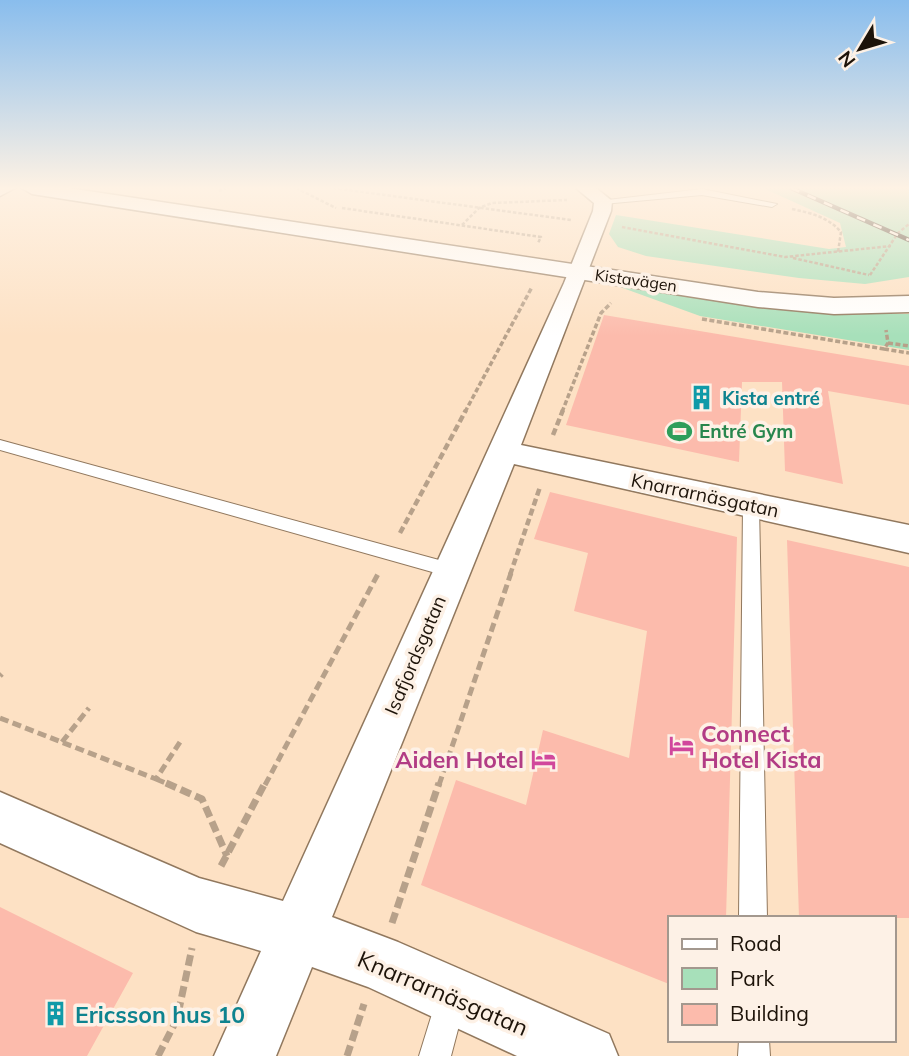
<svg xmlns="http://www.w3.org/2000/svg" width="909" height="1056" font-family="Mulish,sans-serif">
<style>
.green{fill:#a7e0ba}
.building{fill:#fcbbac}
.lines{fill:none;stroke-linecap:round;stroke-linejoin:round}
.lane-casing{stroke:#91785e;stroke-width:2}
.street-casing{stroke:#91785e;stroke-width:3}
.secondary-casing{stroke:#91785e;stroke-width:3}
.path-far4{stroke:#b7a18a;stroke-width:2.5;stroke-dasharray:3.5 2;stroke-linecap:butt}
.path-far3{stroke:#b7a18a;stroke-width:3.5;stroke-dasharray:5 2.5;stroke-linecap:butt}
.path-far2{stroke:#b7a18a;stroke-width:4.5;stroke-dasharray:7 3.5;stroke-linecap:butt}
.path-far1{stroke:#b7a18a;stroke-width:5;stroke-dasharray:9 4.5;stroke-linecap:butt}
.path{stroke:#b7a18a;stroke-width:7;stroke-dasharray:11 5;stroke-linecap:butt}
.lane{fill:#fff;fill-rule:evenodd}
.street{fill:#fff;fill-rule:evenodd}
.secondary{fill:#fff;fill-rule:evenodd}
.rail-casing{stroke:#45382a;stroke-width:4.5}
.rail{stroke:#fdf1e6;stroke-width:2.5;stroke-dasharray:9;stroke-linecap:butt}
.labels{text-anchor:middle;dominant-baseline:central;stroke-width:7;stroke-linejoin:round;paint-order:stroke}
.far-street-label{font-size:16px;fill:#1d1309;stroke:#fdf1e6}
.culture-label{font-size:19px;font-weight:bold;fill:#0d838f;stroke:#fdf1e6;text-anchor:start}
.leisure-label{font-size:19px;font-weight:bold;fill:#27864d;stroke:#fdf1e6;text-anchor:start}
.street-label{font-size:19px;fill:#1d1309;stroke:#fdf1e6}
.near-hotel-label{font-size:23px;font-weight:bold;fill:#b23c85;stroke:#fdf1e6;text-anchor:start}
.near-street-label{font-size:23px;fill:#1d1309;stroke:#fdf1e6}
.near-culture-label{font-size:23px;font-weight:bold;fill:#0d838f;stroke:#fdf1e6;text-anchor:start}
</style>
<rect width="100%" height="100%" fill="#fde1c4"/>
<path class="green" d="M 763,188 L 909,188 L 909,277 L 865,284 L 799,278 L 646,256 L 618,247 L 609,234 L 616,215 L 829,249 L 846,247 L 840,223 Z
M 626,286 L 848,313 L 909,314 L 909,350 L 700,316 L 620,287 Z"/>
<path class="building" d="M 604,315 L 909,366 L 909,405 L 828,391 L 843,484 L 785,471 L 782,382 L 742,382 L 739,462 L 566,425 Z
M 550,492 L 737,537 L 726,918 L 669,918 L 669,984 L 421,885 L 456,780 L 526,805 L 543,730 L 629,758 L 647,631 L 574,611 L 588,553 L 534,539 Z
M 787,540 L 909,567 L 909,918 L 799,918 Z
M 0,907 L 133,973 L 87,1056 L 0,1056 Z"/>
<g class="lines">
<defs>
<path id="lane" d="M 702,189 L 777,204 L 772,207 L 702,195 L 603,204 L 599,201 Z
M 0,440 L 450,563 L 457,565 L 459,570 L 457,575 L 450,577 L 0,450 Z
M 751,499 L 759,505 L 767,918 L 739,918 L 743,505 Z
M 451,984 L 462,988 L 466,999 L 451,1056 L 419,1056 L 440,988 Z
M 739,1040 L 769,1040 L 770,1056 L 738,1056 Z"/>
<path id="street" d="M 0,188 L 15,188 L 0,196 Z
M 576,188 L 596,188 L 612,201 L 611,211 L 521,445 L 909,525 L 909,553 L 514,464 L 332,917 L 398,942 L 609,1034 L 618,1056 L 517,1056 L 368,987 L 312,967 L 276,1056 L 214,1056 L 261,951 L 196,932 L 0,843 L 0,792 L 199,878 L 283,901 L 564,283 L 593,211 L 594,203 Z"/>
<path id="secondary" d="M 22,188 L 68,188 L 758,292 L 834,298 L 909,296 L 909,312 L 834,314 L 758,307 L 32,194 Z"/>
</defs>
<use href="#lane" class="lane-casing"/>
<use href="#street" class="street-casing"/>
<use href="#secondary" class="secondary-casing"/>
<path class="path-far4" d="M 296,188 L 336,208
M 333,188 L 571,220
M 219,191 L 227,188
M 342,208 L 541,237 L 538,243
M 792,209 C 811,213 828,217 841,232 L 838,252
M 462,225 L 479,208 L 492,203 L 567,200
M 622,227 L 785,257 L 891,246
M 793,258 L 869,275
M 870,275 L 898,233 L 909,224"/>
<path class="path-far3" d="M 702,319 L 884,349 L 888,343 L 886,330
M 888,343 L 909,346
M 884,349 L 909,353
M 465,412 L 532,287
M 562,412 L 601,313 L 611,303"/>
<path class="path-far2" d="M 553,435 L 563,410
M 400,533 L 466,410
M 510,575 L 540,487"/>
<path class="path-far1" d="M 0,676 L 2,674
M 0,718 L 156,779 L 180,742
M 62,742 L 89,708
M 156,779 L 170,785
M 265,785 L 378,574
M 439,785 L 511,573"/>
<path class="path" d="M 166,783 L 202,799 L 227,856
M 221,866 L 265,783
M 392,923 L 439,783
M 158,1056 L 177,1019 L 192,948
M 347,1056 L 364,1004"/>
<use href="#lane" class="lane"/>
<use href="#street" class="street"/>
<use href="#secondary" class="secondary"/>
<defs>
<path id="rail" d="M 791,188 L 909,240"/>
</defs>
<use href="#rail" class="rail-casing"/>
<use href="#rail" class="rail"/>
</g>
<linearGradient id="sky" x2="0" y2="1"><stop stop-color="#89bded"/><stop offset="0.56" stop-color="#fef2e4"/><stop offset="1" stop-color="#fef2e4" stop-opacity="0"/></linearGradient>
<rect width="909" height="336" fill="url(#sky)"/>
<defs>
<symbol id="building-bare" viewBox="-9 -9 18 18"><path d="M-4-6H4V6H1V3H-1V6H-4ZM-2.5-4.3h1.7v1.8h-1.7ZM.8-4.3h1.7v1.8H.8ZM-2.5-1h1.7V.8h-1.7ZM.8-1h1.7V.8H.8Z" fill="#0f9aa8" stroke="#fdf1e6" stroke-width="2.5" paint-order="stroke"/></symbol>
<symbol id="stadium-bare" viewBox="-9 -9 18 18"><path d="M0-5a6.5 5 0 1 0 0 10a6.5 5 0 1 0 0-10ZM-3.5-1.8h7v3.6h-7Z" fill="#2e9e5b" stroke="#fdf1e6" stroke-width="2.5" paint-order="stroke"/></symbol>
<symbol id="hotel-bare" viewBox="-9 -9 18 18"><path d="M-6-4.5h1.5V1H6V5H4.5V3h-9V5H-6ZM-4 0a1.8 1.8 0 1 1 3.6 0ZM.5 0V-2.5h3Q6-2.5 6 0Z" fill="#d1479c" stroke="#fdf1e6" stroke-width="2.5" paint-order="stroke"/></symbol>
</defs>
<g fill-rule="evenodd">
<use href="#building-bare" x="684" y="380" width="35" height="35"/>
<use href="#stadium-bare" x="662" y="414" width="35" height="35"/>
<use href="#hotel-bare" x="664" y="728" width="35" height="35"/>
<use href="#hotel-bare" x="526" y="742" width="35" height="35"/>
<use href="#building-bare" x="38" y="996" width="35" height="35"/>
</g>
<g class="labels">
<g class="far-street-label">
<text transform="translate(636 280) rotate(8)">Kistavägen</text>
</g>
<g class="culture-label">
<text x="722" y="398">Kista entré</text>
</g>
<g class="leisure-label">
<text x="699" y="431">Entré Gym</text>
</g>
<g class="street-label">
<text transform="translate(705 495) rotate(12)">Knarrarnäsgatan</text>
<text transform="translate(415 655) rotate(-67)">Isafjordsgatan</text>
</g>
<g class="near-hotel-label">
<text x="701" y="733">Connect<tspan x="701" dy="26">Hotel Kista</tspan></text>
<text x="524" y="759" text-anchor="end">Aiden Hotel</text>
</g>
<g class="near-street-label">
<text transform="translate(443 993) rotate(23)">Knarrarnäsgatan</text>
</g>
<g class="near-culture-label">
<text x="75" y="1014">Ericsson hus 10</text>
</g>
</g>
<rect x="668" y="916" width="228" height="126" fill="#fdf1e6" stroke="#a3988e" stroke-width="2"/>
<rect x="682" y="939" width="35" height="10" fill="#ffffff" stroke="#a3988e" stroke-width="2"/>
<text x="730" y="951" font-size="21" fill="#1d1309">Road</text>
<rect x="682" y="968" width="35" height="21" fill="#a7e0ba" stroke="#a3988e" stroke-width="2"/>
<text x="730" y="986" font-size="21" fill="#1d1309">Park</text>
<rect x="682" y="1004" width="35" height="21" fill="#fcbbac" stroke="#a3988e" stroke-width="2"/>
<text x="730" y="1021" font-size="21" fill="#1d1309">Building</text>
<g transform="translate(860 49) rotate(232)" stroke="#fdf1e6" stroke-width="5" paint-order="stroke">
<path d="M0-5L12 26L0 18L-12 26Z" fill="#1d1309"/>
<text y="-10" font-size="19" font-weight="bold" text-anchor="middle" fill="#1d1309">N</text>
</g>
</svg>
